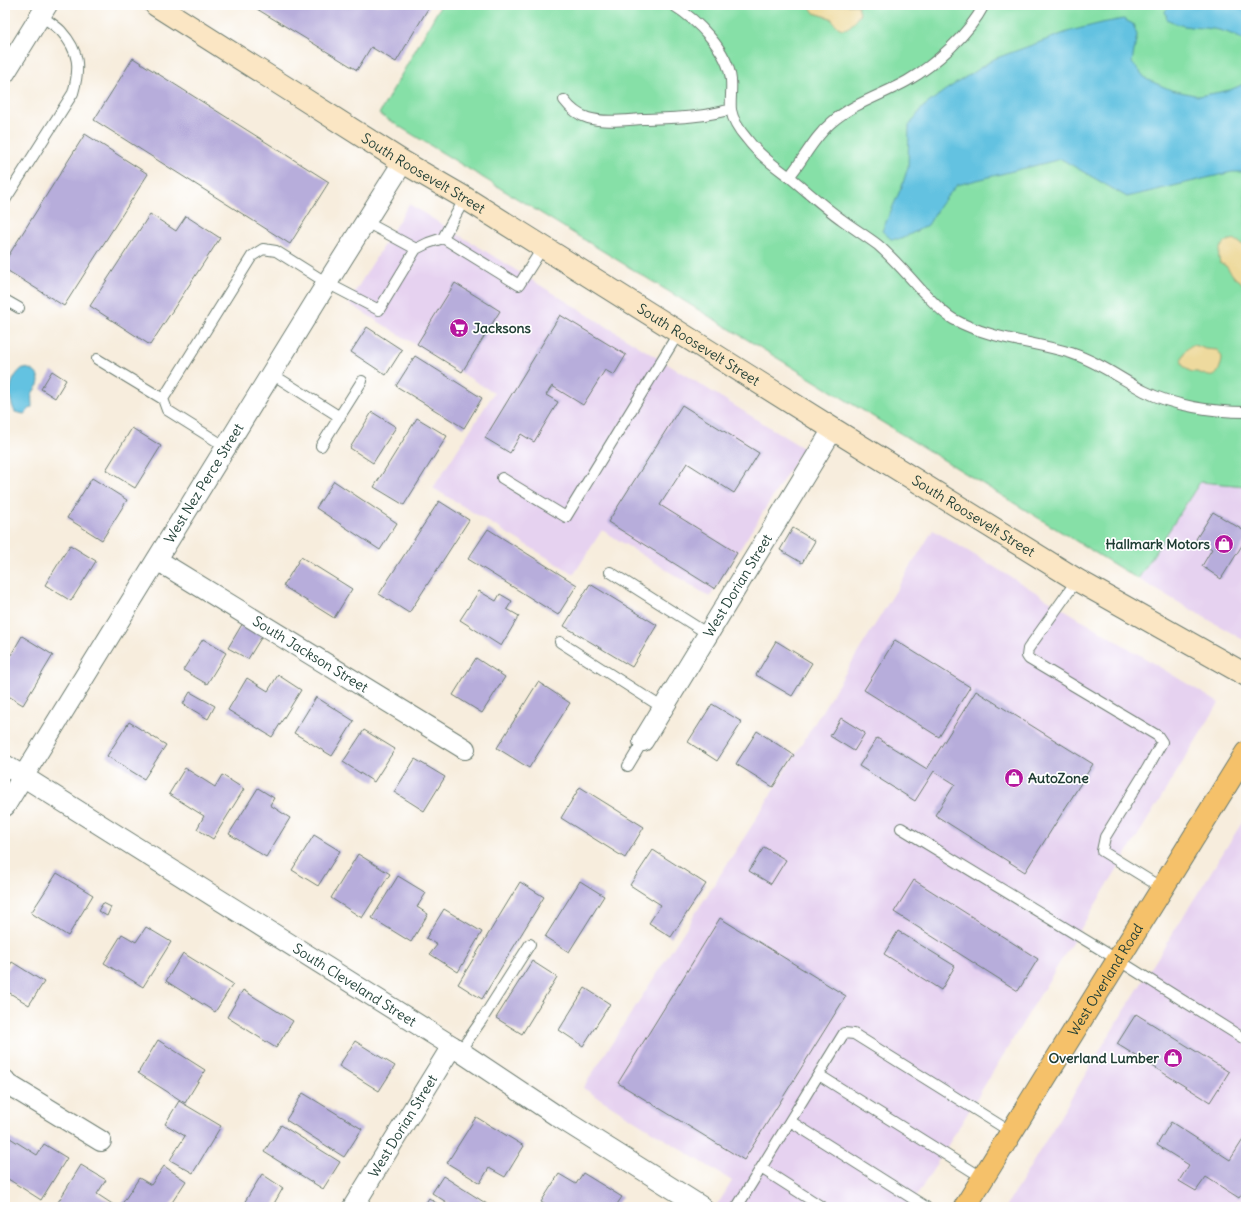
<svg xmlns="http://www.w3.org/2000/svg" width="1251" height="1212" font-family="Delius,sans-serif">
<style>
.built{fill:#e6d2f0}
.green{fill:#86e0a7;stroke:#528e6e}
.sand{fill:#eeda9e;stroke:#868c69}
.water{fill:#63c2e1;stroke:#41808a}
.building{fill:#b7addb}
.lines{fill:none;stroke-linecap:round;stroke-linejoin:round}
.lane-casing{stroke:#6b7b6f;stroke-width:12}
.street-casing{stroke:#6b7b6f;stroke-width:22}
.secondary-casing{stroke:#6b7b6f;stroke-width:24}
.primary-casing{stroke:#6b7b6f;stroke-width:24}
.lane{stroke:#fff;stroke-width:10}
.street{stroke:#fff;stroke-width:20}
.secondary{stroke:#fbe6c4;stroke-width:22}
.primary{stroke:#f5c16b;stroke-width:22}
.labels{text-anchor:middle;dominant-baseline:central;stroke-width:3.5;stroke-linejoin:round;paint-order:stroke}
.street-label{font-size:14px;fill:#1f3d34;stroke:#fff}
.poi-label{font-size:14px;font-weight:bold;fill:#1f3d34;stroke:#fff;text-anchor:start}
</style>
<rect width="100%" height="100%" fill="#fff"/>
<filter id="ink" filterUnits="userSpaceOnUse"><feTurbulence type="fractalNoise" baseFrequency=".025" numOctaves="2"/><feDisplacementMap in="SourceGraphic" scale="8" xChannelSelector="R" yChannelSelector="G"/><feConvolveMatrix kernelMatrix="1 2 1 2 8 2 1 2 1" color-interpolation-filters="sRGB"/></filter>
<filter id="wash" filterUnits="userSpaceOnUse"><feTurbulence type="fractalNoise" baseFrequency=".012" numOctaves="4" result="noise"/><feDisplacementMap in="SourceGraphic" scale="16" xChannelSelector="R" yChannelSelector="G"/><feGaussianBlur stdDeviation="0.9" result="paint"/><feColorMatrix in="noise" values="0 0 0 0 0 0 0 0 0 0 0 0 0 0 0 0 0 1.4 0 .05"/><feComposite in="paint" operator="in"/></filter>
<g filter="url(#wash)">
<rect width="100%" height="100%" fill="#f7eddd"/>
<path class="built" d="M 409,204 L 803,448 L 710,597 L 602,530 L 574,574 L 433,488 L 494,393 L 348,303 Z
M 1200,482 L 1246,486 L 1246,639 L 1242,639 L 1138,579 Z
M 933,530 L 1219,703 L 910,1207 L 716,1207 L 732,1181 L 583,1088 L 751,827 Z
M 1246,816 L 1246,1204 L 1239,1199 L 1233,1207 L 1006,1207 L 1103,1045 Z"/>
<path class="green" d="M 441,5 L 1246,5 L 1246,486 L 1200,482 L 1138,579 L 379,114 Z"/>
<path class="sand" d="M 804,5 L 858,5 L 860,13 C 852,28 841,37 831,18 L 814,13 L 810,7 Z
M 1229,240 L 1237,241 L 1246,247 L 1246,286 L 1235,278 L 1226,266 L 1220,263 C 1217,252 1219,246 1229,240 Z
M 1192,345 L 1198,346 L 1205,349 L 1217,350 C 1223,356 1223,359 1220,367 C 1215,382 1208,375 1197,372 C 1194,372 1191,372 1188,370 C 1176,363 1183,351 1192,345 Z"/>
<path class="water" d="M 1172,5 L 1246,5 L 1246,41 C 1238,37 1228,32 1219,30 C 1200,26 1184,30 1167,19 L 1165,11 Z
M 1123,19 L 1133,24 L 1137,35 L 1132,62 L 1146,79 L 1171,90 L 1199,96 L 1230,90 L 1246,83 L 1246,172 L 1232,172 L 1127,197 L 1061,159 L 957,185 L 940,205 L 928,225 L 901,239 L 891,239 L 882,231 L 902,186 L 908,167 L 909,126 L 923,107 L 944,91 L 994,59 L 1070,31 L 1102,23 Z
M 23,368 C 32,368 42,375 38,385 C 36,388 34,390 32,394 C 31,398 32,402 32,407 L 24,414 L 15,412 C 7,397 9,378 23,368 Z"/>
<g id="blocks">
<path class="building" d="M 259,5 L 426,5 L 429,7 L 396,62 L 371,47 L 357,70 L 257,9 Z
M 133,58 L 329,182 L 290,244 L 94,120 Z
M 85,134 L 148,174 L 64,306 L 5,269 L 5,261 Z
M 150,214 L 176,231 L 186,216 L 220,238 L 150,345 L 90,306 Z
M 455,283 L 500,311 L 462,372 L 417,344 Z
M 560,315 L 626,355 L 614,375 L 605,370 L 583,405 L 552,386 L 546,395 L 558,402 L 534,442 L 521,434 L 510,453 L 485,438 Z
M 367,327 L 402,350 L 386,375 L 351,352 Z
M 415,356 L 482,398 L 464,428 L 396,386 Z
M 52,371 L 66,380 L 55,398 L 41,389 Z
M 682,405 L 759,453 L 734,493 L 687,463 L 660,505 L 737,553 L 715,589 L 608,522 Z
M 372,412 L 396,427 L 373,463 L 350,448 Z
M 417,418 L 447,436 L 404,505 L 374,487 Z
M 132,428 L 161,446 L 135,488 L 106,470 Z
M 92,478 L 127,500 L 102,540 L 67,518 Z
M 334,481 L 397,523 L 380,550 L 316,508 Z
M 439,501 L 469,520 L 409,613 L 379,594 Z
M 1213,512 L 1246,532 L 1246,539 L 1221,579 L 1202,566 L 1212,549 L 1196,539 Z
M 793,528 L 815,541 L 802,563 L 780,550 Z
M 488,529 L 577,585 L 558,615 L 468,559 Z
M 70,545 L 96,561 L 71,601 L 45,585 Z
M 301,557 L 352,589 L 334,618 L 283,586 Z
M 590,584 L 657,625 L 632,667 L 564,626 Z
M 479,591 L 496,601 L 500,594 L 512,601 L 507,609 L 519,616 L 501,646 L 460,620 Z
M 244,621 L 264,633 L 248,659 L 228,648 Z
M 22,636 L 53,655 L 23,705 L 5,694 L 5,658 L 8,660 Z
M 203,639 L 226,653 L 207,684 L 183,670 Z
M 895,640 L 970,687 L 939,737 L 864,690 Z
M 776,641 L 812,663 L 792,696 L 756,675 Z
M 476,658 L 505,677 L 482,713 L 453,695 Z
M 278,675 L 301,690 L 272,737 L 228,710 L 247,678 L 268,691 Z
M 538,682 L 570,703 L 529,768 L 497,748 Z
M 976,691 L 1093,764 L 1025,872 L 935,815 L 955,784 L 934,771 L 915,801 L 859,766 L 877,738 L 927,769 Z
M 190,692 L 215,706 L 208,719 L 183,704 Z
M 316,697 L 354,721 L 332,756 L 294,733 Z
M 712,704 L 742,722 L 717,761 L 688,742 Z
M 841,718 L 865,733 L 854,751 L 830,736 Z
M 129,722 L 166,745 L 144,779 L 107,756 Z
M 364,730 L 395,749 L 374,782 L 343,762 Z
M 757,731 L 794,755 L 773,787 L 736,764 Z
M 415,759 L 445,777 L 424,811 L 394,792 Z
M 185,768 L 215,787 L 222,775 L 244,789 L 213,839 L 197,829 L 204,816 L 169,794 Z
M 580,787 L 644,827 L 625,858 L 561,818 Z
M 258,788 L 274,798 L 270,805 L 290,818 L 266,857 L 229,834 Z
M 314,835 L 340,851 L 318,886 L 292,870 Z
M 764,847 L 786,860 L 771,884 L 749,871 Z
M 653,850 L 706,884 L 671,937 L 649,923 L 661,905 L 630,885 Z
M 358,854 L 390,874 L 362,918 L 331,898 Z
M 57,873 L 93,895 L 68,936 L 31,913 Z
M 398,876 L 426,893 L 417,907 L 428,914 L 411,942 L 372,918 Z
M 914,880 L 1038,959 L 1018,991 L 894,912 Z
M 580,881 L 604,896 L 569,952 L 545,937 Z
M 520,882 L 544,897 L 482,999 L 458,984 Z
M 103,903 L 111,907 L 107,916 L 98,911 Z
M 444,909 L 482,932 L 458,972 L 430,954 L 437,945 L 426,938 Z
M 720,918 L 846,996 L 744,1160 L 618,1083 Z
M 146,927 L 171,942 L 143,987 L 104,963 L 122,934 L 136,942 Z
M 898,931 L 955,966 L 941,990 L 884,954 Z
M 183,953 L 233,984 L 215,1012 L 166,981 Z
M 532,961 L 557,977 L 522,1034 L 496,1018 Z
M 12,962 L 44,982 L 29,1005 L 5,990 L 5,973 Z
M 585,988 L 610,1004 L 583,1046 L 559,1030 Z
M 243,990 L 293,1021 L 276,1048 L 227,1017 Z
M 1136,1014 L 1229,1072 L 1210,1102 L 1117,1044 Z
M 158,1040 L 205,1070 L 185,1103 L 138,1073 Z
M 355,1041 L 395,1066 L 379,1091 L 339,1066 Z
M 303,1093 L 362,1129 L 344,1157 L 286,1120 Z
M 179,1101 L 221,1126 L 193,1173 L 170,1160 L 185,1136 L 165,1124 Z
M 476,1117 L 524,1146 L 505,1177 L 489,1168 L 480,1183 L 447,1163 Z
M 1171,1122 L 1230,1160 L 1246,1135 L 1246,1188 L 1239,1198 L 1206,1177 L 1196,1191 L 1179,1181 L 1189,1165 L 1157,1145 Z
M 281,1125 L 340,1162 L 323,1189 L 264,1152 Z
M 10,1138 L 37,1155 L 44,1144 L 67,1158 L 41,1200 L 5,1177 L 5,1146 Z
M 81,1165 L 106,1180 L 97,1194 L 117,1207 L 55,1207 Z
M 164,1166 L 186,1181 L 169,1207 L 120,1207 L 139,1178 L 151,1185 Z
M 583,1173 L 622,1197 L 615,1207 L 549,1207 L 541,1202 L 559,1174 L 576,1184 Z
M 262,1174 L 283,1188 L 272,1207 L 250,1207 L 244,1203 Z
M 443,1176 L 487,1204 L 485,1207 L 454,1207 L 432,1193 Z
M 429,1198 L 442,1207 L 423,1207 Z"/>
</g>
</g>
<g filter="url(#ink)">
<use href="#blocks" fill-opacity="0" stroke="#6b7b6f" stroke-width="1"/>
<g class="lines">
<defs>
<path id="lane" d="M 673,5 C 697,20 728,50 731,80 C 732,90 730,100 731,110 C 733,121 740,131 747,139 C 759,155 776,167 792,179 C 808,192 824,207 841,219 C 853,228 866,236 878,245 C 894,259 908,275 922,291 C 932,300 941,312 953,319 C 989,339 1031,341 1071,353 C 1098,362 1120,378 1144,391 C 1173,406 1214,412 1246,412
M 564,100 C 570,108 578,115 588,118 C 605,123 625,120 643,119 C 672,118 703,118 731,109
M 789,177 C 804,159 814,137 832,122 C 854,103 882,95 907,81 C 935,65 969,34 984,5
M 5,200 L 73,93 C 80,68 80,52 61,31 C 55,25 47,21 41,15
M 366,222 L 416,249
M 443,238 L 465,198
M 5,300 L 19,308
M 97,359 L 163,399
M 272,374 L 340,417
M 321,446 L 362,381
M 226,447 L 167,410 L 163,399 L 252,256 L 263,249 L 276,251 L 327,283 L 379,310 L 416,249 L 428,243 L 443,238 L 519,285 L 543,247
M 502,478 L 566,517 L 679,332
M 610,572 L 708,634
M 1077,580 L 1028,649 L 1027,656 L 1029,659 L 1158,736 L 1162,742 L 1147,769 L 1105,837 L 1102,851 L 1162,888
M 560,642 L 663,708
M 628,766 L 643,741
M 901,828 L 1118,960 L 1246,1040
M 460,1051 L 481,1021 L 530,944
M 819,1075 L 983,1178
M 790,1121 L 926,1207
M 761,1168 L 822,1207
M 737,1207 L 844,1033 L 854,1034 L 1011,1132"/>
<g id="street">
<path d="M 5,73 L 47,5"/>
<path id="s1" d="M 157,560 L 465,749"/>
<path id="s2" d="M 643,741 L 833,429"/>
<path id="s3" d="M 5,765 L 452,1046 L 557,1116 L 702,1207"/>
<path id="s4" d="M 5,806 L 327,283 L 403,162"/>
<path d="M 5,1080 L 6,1083 L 101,1141"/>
<path id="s5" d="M 353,1207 L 452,1046"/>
</g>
<g id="secondary">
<path id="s6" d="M 156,5 L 403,162 L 465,198 L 833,429 L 1077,580 L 1246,675"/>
</g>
<g id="primary">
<path id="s7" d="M 965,1207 L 1246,753"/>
</g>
</defs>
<use href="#lane" class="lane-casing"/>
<use href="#street" class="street-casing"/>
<use href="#secondary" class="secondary-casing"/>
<use href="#primary" class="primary-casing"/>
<use href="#lane" class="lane"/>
<use href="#street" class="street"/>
<use href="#secondary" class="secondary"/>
<use href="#primary" class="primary"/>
</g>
</g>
<defs>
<symbol id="supermarket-disc" viewBox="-11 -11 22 22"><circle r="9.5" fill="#b5179e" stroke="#fff"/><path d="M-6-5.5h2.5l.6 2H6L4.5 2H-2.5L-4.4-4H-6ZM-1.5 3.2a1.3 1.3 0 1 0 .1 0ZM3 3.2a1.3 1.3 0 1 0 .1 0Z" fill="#fff"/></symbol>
<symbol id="shop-disc" viewBox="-11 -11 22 22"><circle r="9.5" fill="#b5179e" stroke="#fff"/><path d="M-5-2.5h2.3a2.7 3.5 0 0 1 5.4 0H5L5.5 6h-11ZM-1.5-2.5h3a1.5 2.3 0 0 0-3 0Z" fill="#fff"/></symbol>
</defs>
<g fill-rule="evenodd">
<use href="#supermarket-disc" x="448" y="317" width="22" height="22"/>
<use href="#shop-disc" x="1213" y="533" width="22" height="22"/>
<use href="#shop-disc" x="1003" y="767" width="22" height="22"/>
<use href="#shop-disc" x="1162" y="1047" width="22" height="22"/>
</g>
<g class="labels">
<g class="street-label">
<text stroke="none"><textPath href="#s6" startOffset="316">South Roosevelt Street</textPath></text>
<text stroke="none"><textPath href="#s6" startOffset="640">South Roosevelt Street</textPath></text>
<text stroke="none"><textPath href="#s4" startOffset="379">West Nez Perce Street</textPath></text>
<text stroke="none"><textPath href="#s6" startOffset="964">South Roosevelt Street</textPath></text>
<text stroke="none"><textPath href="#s2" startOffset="182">West Dorian Street</textPath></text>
<text stroke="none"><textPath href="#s1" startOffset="180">South Jackson Street</textPath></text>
<text stroke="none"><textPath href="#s7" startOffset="267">West Overland Road</textPath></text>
<text stroke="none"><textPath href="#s3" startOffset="413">South Cleveland Street</textPath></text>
<text stroke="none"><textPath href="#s5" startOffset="95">West Dorian Street</textPath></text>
</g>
<g class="poi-label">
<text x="473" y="328">Jacksons</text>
<text x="1210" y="544" text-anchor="end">Hallmark Motors</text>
<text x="1028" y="778">AutoZone</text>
<text x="1159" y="1058" text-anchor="end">Overland Lumber</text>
</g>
</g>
<rect width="1251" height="1212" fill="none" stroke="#fff" stroke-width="20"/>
</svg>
